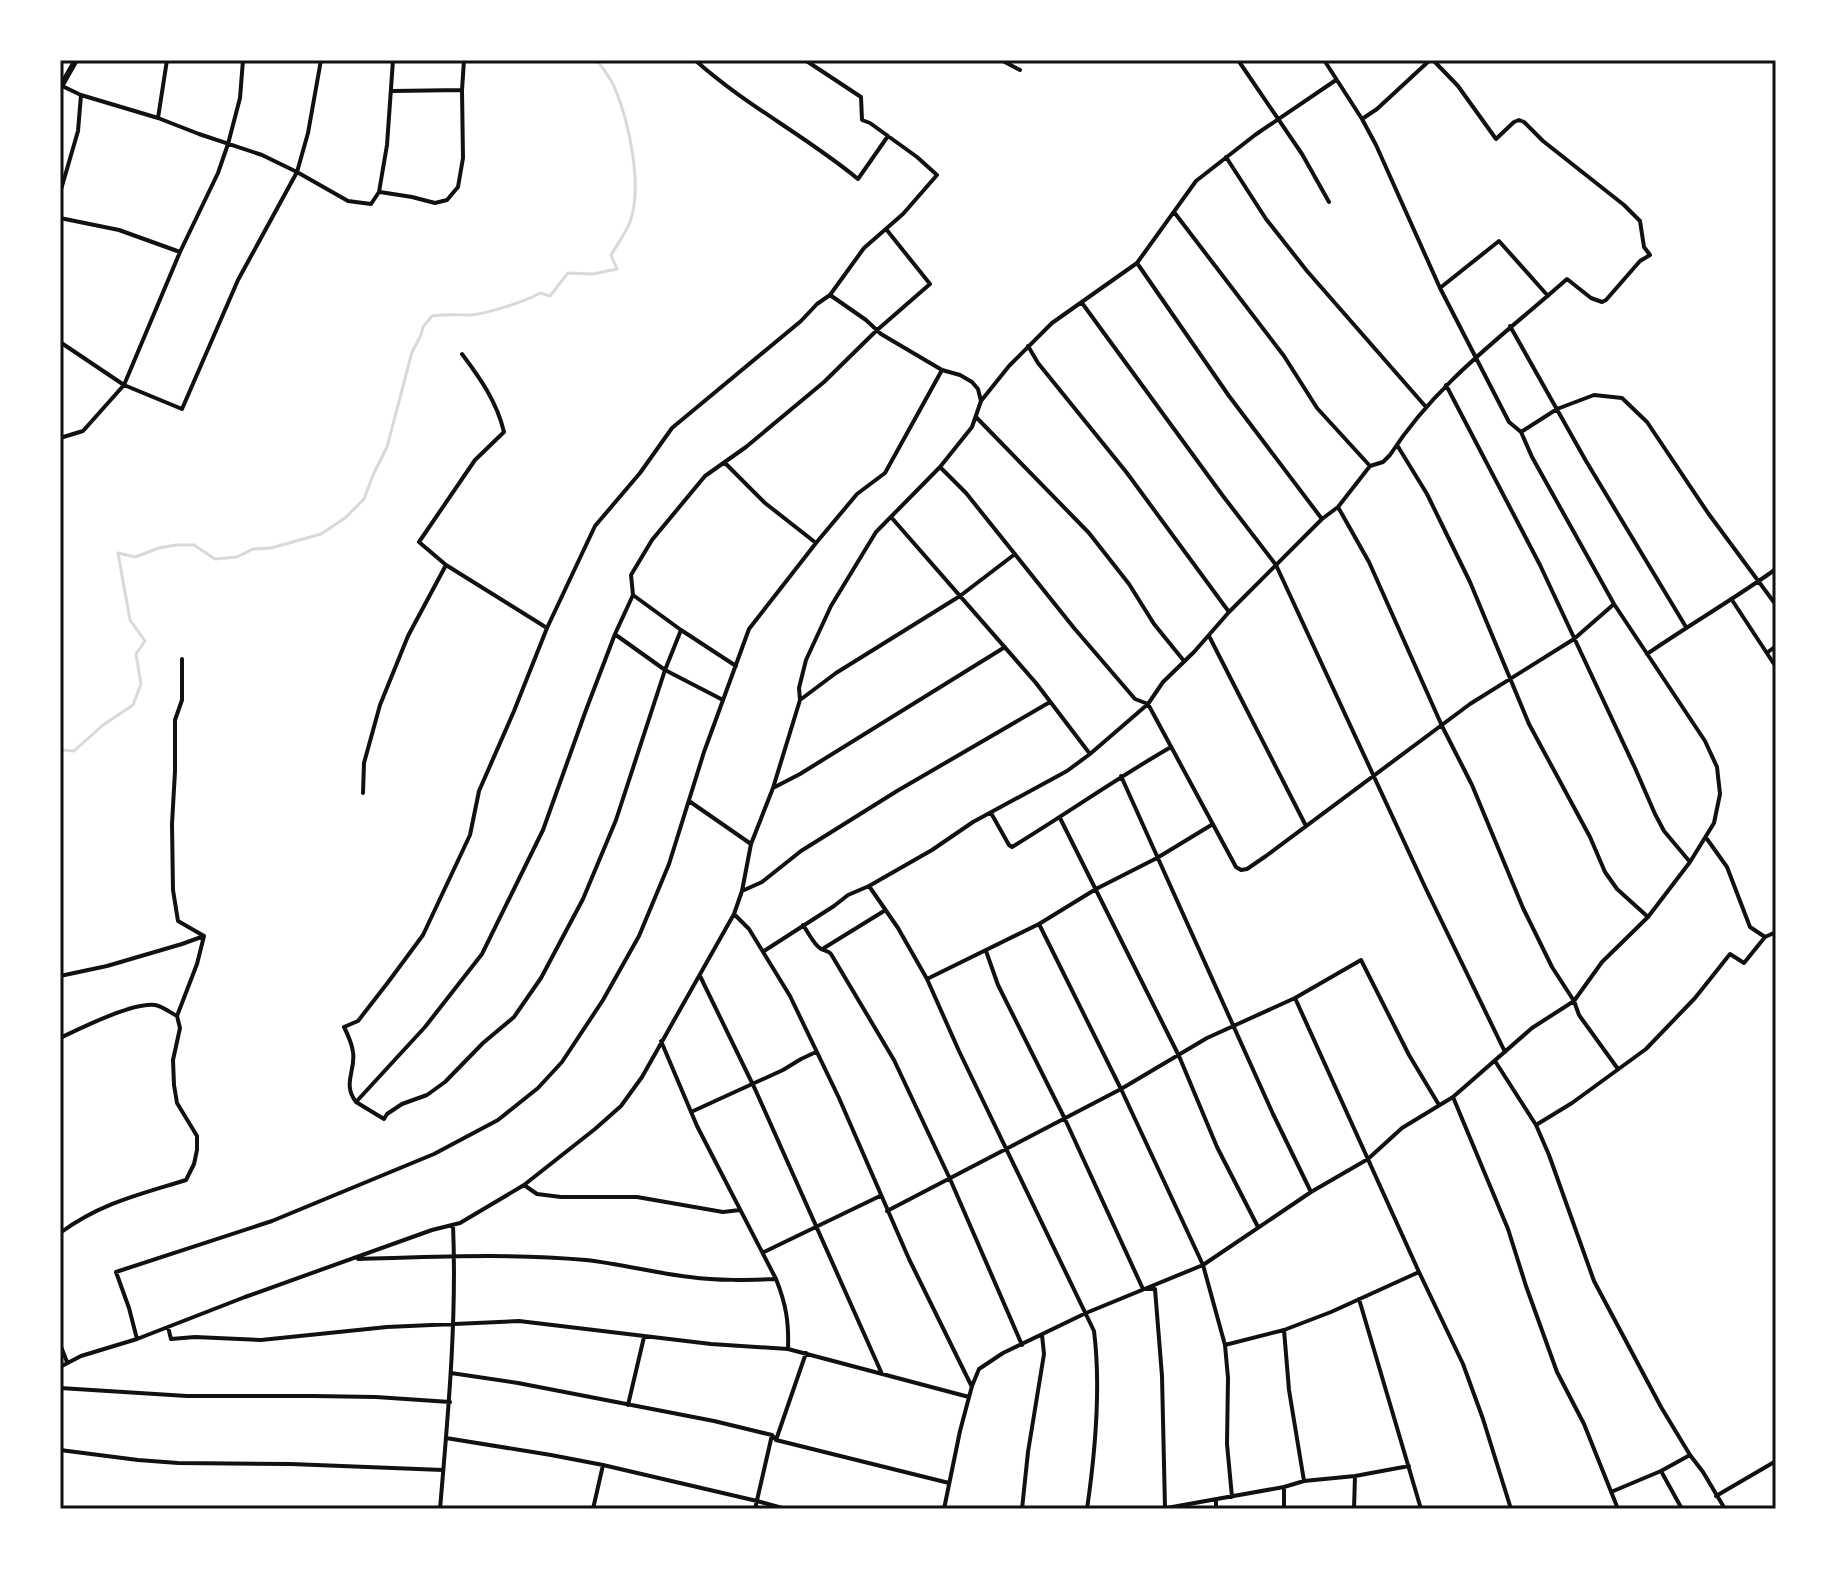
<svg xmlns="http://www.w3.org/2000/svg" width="1836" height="1569" font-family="Overpass,sans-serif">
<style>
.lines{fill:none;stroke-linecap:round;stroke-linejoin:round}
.stream{stroke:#d9d9d9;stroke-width:3}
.minor{stroke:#111;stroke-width:4}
.tertiary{stroke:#111;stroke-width:6}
.neatline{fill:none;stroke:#111;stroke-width:3}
</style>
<rect width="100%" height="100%" fill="#fff"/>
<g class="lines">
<path class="stream" d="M 60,750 L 74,751 L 103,725 L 133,705 L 141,684 L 136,654 L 145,641 L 130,620 L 118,553 L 135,557 L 159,548 L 176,545 L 194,545 L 215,559 L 237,557 L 253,549 L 271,548 L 321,534 L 345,518 L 364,499 L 373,475 L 387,447 L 412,352 L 421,335 L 423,327 L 432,316 C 445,314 458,315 471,315 C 489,313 524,302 540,293 L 550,296 L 568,273 L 593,274 L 617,269 L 611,255 C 617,245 625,234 630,222 C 643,186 629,121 614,86 C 610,77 603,69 597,60"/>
<path class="minor" d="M 695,60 C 745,105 806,136 858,179 L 888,136
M 1001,60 L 1020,70
M 1238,60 L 1302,154 L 1329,202
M 62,86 L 81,95 L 158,118 L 199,134 L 262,155 L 297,172 L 348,201 L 371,204 L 379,192 L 387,145 L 393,60
M 392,91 L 462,90
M 158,118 L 167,60
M 1362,119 L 1377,109 L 1430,60
M 1226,157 L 1266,219 L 1307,271 L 1426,407
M 380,192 L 412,197 L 435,203 L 447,200 L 458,187 L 463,158 L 462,90 L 464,60
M 60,193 L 78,131 L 81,95
M 1174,212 L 1284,356 L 1317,408 L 1370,466
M 60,218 L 119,230 L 180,252
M 1137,263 L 1229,396 L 1322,519
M 1440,288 L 1499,241 L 1548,296
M 830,295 L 866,320 L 881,334 L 942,370 L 960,375 L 972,382 L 978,389 L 981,401
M 1082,303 L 1223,496 L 1276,565 L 1426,889 L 1505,1052
M 1510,326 L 1586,461 L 1686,627
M 60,342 L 124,385 L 182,409 L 238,280 L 297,172 L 308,133 L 321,60
M 1028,346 L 1038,363 L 1127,473 L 1229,612
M 462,354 C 480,378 497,402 504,432 L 475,460 L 419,542 L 446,565 L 547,628
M 1446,385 L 1540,565 L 1635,768 L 1655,814 L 1664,831 L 1690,862
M 976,417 L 1089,533 L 1129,584 L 1154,624 L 1184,661
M 1521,432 L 1557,409 L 1594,395 L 1622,398 L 1647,422 L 1708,513 L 1776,605
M 60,438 L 83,431 L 124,385 L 180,252 L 218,173 L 228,144 L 240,98 L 243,60
M 1397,445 L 1427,494 L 1448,537 L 1470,582 L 1529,724 L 1590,837 L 1605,872 L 1617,889 L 1648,917
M 725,463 L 765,503 L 816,543
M 940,467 L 966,493 L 1074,628 L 1135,699 L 1148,704 L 1236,867 L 1241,870 L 1247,869 L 1266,856 L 1470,704 L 1574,639 L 1614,604
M 1338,507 L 1369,562 L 1442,726 L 1472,785 L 1523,908 L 1552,967 L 1574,1001 L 1579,1015 L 1618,1069
M 891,517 L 1036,683 L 1090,754
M 633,595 L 681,630 L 736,666
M 1732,600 L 1776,667
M 681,630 L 665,670 L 616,820 L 583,899 L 541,978 L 514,1017 L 483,1043 L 445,1082 L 427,1095 L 402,1104 L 387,1114 L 384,1119 L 356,1102 C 342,1084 356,1070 353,1052 C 352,1044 348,1035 344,1027 L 358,1021 L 389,981 L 423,935 L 470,835 L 479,791 L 514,711 L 547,628 L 595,526 L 640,473 L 672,428 L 801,321 L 817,304 L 830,295 L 864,248 L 903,214 L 937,175 L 917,157 L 870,123 L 862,120 L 861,97 L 805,60
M 616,635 L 665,670 L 723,700
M 1209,636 L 1306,826
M 1768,652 L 1776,646
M 1647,654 C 1689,625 1734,599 1776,569
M 182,659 L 182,700 L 175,720 L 175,771 L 172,824 L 173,890 L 178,921 L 204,936
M 800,700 L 836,673 L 960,596 L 1015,554
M 1121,776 L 1273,1114 L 1311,1192
M 773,788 L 800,774 L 1005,647
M 363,793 L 364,763 L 380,705 L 408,636 L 446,565
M 689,801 L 751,844
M 991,813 L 1009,845 L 1012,847 C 1066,814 1117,778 1171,747
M 1060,818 L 1179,1056 L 1217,1147 L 1258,1227
M 1707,839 L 1727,867 L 1750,927 L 1765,937
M 869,886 L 898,928 L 927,979 L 959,1051 L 1094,1331 C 1101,1386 1095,1454 1087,1509
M 742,891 L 762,882 L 801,851 L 897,791 L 1050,702
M 734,914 L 749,929 L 790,996 L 839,1098 L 909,1259 L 971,1385
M 1039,924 L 1121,1089 L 1203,1265 L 1225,1345 L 1228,1378 L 1227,1444 L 1232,1497
M 803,925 C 808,932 814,945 821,949 C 825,951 829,951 831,954 L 894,1060 L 950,1179 L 1022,1345
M 824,948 L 884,911
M 764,951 L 834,906 L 848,895 L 869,886 L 932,850 L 973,822 L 1067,771 L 1090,754 L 1148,704 L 1163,682 L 1194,652 L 1229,612 L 1322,519 L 1338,507 L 1370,466 L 1383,462 L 1390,455 C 1436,383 1504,335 1567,279 L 1591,298 L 1602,302 L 1606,300 L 1640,261 L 1650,255 L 1644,247 L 1640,221 L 1624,205 L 1543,141 L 1524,122 L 1519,120 L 1514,122 L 1496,139 L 1458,86 L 1433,60
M 986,951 L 998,985 L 1064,1117 L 1143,1289 L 1155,1289 L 1162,1376 L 1165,1508
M 60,976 L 107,966 L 182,944 L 204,936
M 700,976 L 755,1089 L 882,1374
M 927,979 L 1039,924 L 1096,889 L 1157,858 L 1213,824
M 1295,998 L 1419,1272 L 1463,1364 L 1483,1419 L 1511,1509
M 60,1038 C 81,1028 133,1002 155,1005 C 162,1006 171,1013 177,1016
M 661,1041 L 697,1126 L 776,1279 C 786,1304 789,1322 788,1349
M 1495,1061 L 1536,1125 L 1549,1155 L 1594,1281 L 1661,1407 L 1690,1455 L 1703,1472 L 1725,1509
M 1453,1097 L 1508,1229 L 1526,1286 L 1557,1372 L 1584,1424 L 1618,1509
M 356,1102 L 425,1027 L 482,954 L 543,830 L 586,710 L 615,634 L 633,595 L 631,575 L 652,540 L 705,476 L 746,447 L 824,382 L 876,331 L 930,284 L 886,229
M 691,1112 L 783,1070 L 801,1059 L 816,1052
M 1536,1125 L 1572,1103 L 1646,1049 L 1695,998 L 1730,954 L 1744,963 L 1765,937 L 1776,932
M 524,1185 L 537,1194 L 561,1197 L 637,1197 L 723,1212 L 740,1210
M 887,1211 L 1121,1089 L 1207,1038 L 1295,998 L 1361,960 L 1409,1055 L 1439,1105
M 60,1233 C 101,1203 138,1195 186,1180 L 194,1164 L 197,1150 L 197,1136 L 177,1103 L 174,1085 L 173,1060 L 180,1028 L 177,1016 L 197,964 L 204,936
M 764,1252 L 880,1196
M 358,1259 C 434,1257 510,1253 586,1260 C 621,1264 655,1273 690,1277 C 718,1281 748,1280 776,1279
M 1359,1299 L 1421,1509
M 168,1327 L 171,1339 L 195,1337 L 261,1340 L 387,1327 L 519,1321 L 711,1344 L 788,1349 L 969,1397
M 1284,1330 L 1289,1390 L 1304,1481
M 137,1339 L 129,1308 L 116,1272 L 272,1221 L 434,1154 L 498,1120 L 538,1088 L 562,1062 L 603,1000 L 639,936 L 669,864 L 704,752 L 749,629 L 816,543 L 857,494 L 885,473 L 942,370
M 60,1344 L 67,1362
M 1225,1345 L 1284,1330 L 1331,1312 L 1419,1272
M 60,1367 L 81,1356 L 137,1339 L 245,1297 L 432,1230 L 460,1223 L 524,1185 L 595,1129 L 621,1106 L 642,1077 L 734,914 L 742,891 L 751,844 L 773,788 L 800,700 L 799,688 L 806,660 L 831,606 L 876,532 L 940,467 L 972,427 L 981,401 L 1009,366 L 1052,323 L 1137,263 L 1196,181 L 1255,135 L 1336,80
M 451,1373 L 518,1383 L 714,1421 L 772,1435 L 776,1440 L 949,1483
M 60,1388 L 187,1396 L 313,1396 L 376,1397 L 450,1402
M 628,1405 L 644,1337
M 446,1438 L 551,1455 L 603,1465 L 757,1501 L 786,1509
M 776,1440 L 806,1353
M 60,1450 L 138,1460 L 178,1463 L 291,1464 L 443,1470
M 1661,1471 L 1682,1509
M 1611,1492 L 1661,1471 L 1690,1455
M 1716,1496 L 1776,1461
M 440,1508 L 454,1509
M 440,1509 C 448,1415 457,1320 453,1225
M 593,1509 L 603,1465
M 755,1509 L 772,1435
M 944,1509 L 960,1431 L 972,1386 L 979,1369 L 1003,1353 L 1086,1313 L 1203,1265 L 1311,1192 L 1368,1159 L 1402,1128 L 1453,1097 L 1532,1028 L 1574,1001 L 1602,962 L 1648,917 L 1690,862 L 1714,823 L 1720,794 L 1717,767 L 1705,741 L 1614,604 L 1532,457 L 1521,432 L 1509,422 L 1440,288 L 1376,145 L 1362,119 L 1324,60
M 1022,1509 L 1028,1452 L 1044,1354 L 1042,1335
M 1161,1509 L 1284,1487 L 1304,1481 L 1355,1476 L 1409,1466
M 1216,1509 L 1216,1500
M 1284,1509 L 1284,1487
M 1354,1509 L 1355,1476"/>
<path class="tertiary" d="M 60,88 L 76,60"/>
</g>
<rect width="1836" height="1569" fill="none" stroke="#ffffff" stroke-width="124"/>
<rect x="62" y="62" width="1712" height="1445" class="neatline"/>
</svg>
